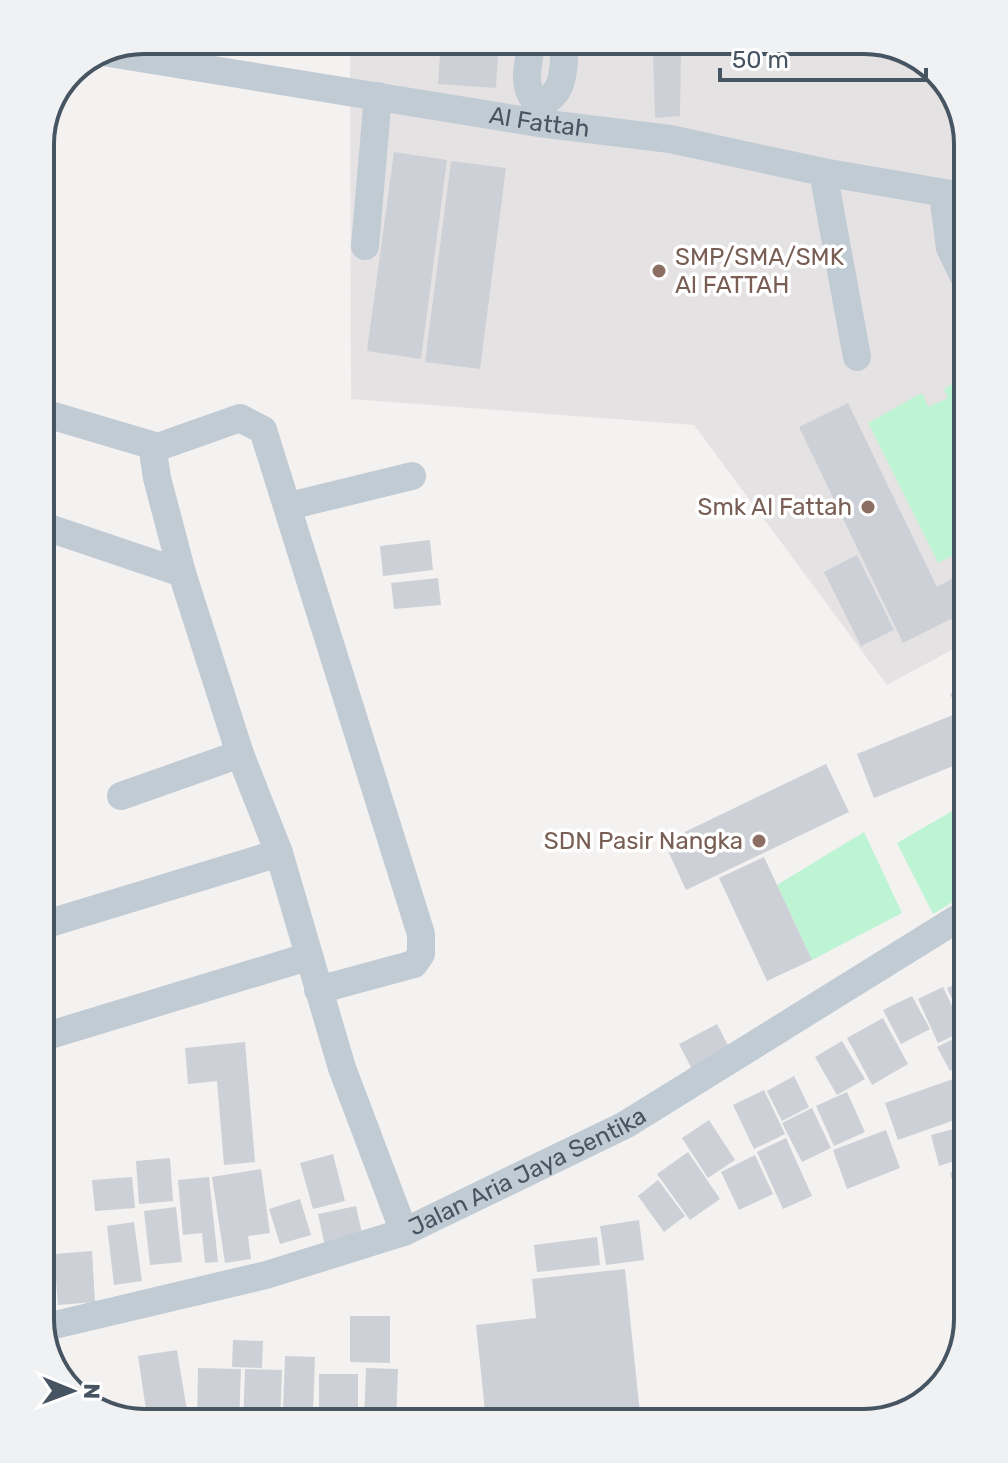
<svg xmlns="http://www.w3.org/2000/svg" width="1008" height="1463" font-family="Rubik,sans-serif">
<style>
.education{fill:#e5e2e3}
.green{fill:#bdf4d3}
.building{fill:#cdd0d6}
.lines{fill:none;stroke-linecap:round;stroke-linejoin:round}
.minor{stroke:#c1cbd4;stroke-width:28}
.education-dot{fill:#8d6e63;stroke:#fff;stroke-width:3}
.labels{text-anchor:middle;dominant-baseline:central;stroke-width:7;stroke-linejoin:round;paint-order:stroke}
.street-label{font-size:24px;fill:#475461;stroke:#fff}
.education-label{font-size:24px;fill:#785e54;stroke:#fff;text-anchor:end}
.rim{fill:none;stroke:#475461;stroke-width:4}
</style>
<rect width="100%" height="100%" fill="#f4f1f1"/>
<path class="education" d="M 350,40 L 870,40 L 921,57 L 954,92 L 968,144 L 968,641 L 887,685 L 694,425 L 351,399 Z"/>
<path class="green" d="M 968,375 L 968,547 L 938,563 L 868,423 L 922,393 L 928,407 L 948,398 L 944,389 Z
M 968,802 L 968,893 L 933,914 L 897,843 Z
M 864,832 L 902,913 L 812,960 L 777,885 Z"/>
<path class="building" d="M 441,40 L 499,40 L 496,88 L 438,84 Z
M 681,51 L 680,116 L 655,118 L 653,52 Z
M 394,152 L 447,160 L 421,359 L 367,351 Z
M 451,161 L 506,168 L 480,369 L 425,362 Z
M 848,403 L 937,587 L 968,570 L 968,641 L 962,644 L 951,619 L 903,643 L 799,427 Z
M 430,540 L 433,570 L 383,576 L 380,546 Z
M 857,555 L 894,630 L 861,646 L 824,572 Z
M 438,578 L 441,605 L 394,609 L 391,583 Z
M 968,685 L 968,730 L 950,694 Z
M 955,714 L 968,747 L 968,760 L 874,798 L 857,754 Z
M 826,764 L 849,812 L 686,890 L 664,842 Z
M 764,857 L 812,960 L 767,981 L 719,878 Z
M 968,978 L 968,1034 L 947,988 Z
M 943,987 L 964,1031 L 938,1043 L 918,999 Z
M 912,996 L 930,1029 L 901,1044 L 883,1010 Z
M 883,1018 L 908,1064 L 872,1085 L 847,1038 Z
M 717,1024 L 732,1053 L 694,1073 L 679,1044 Z
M 965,1033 L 968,1062 L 950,1071 L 937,1047 Z
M 842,1041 L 865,1079 L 837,1095 L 815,1057 Z
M 245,1042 L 255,1162 L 224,1165 L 217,1081 L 188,1084 L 185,1048 Z
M 794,1076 L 809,1107 L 782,1121 L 767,1091 Z
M 953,1079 L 966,1116 L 898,1140 L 885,1103 Z
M 764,1090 L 785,1134 L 754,1149 L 733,1105 Z
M 847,1092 L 865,1132 L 834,1146 L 816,1106 Z
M 812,1108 L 831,1148 L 802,1162 L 782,1123 Z
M 709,1120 L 735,1160 L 708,1178 L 682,1138 Z
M 968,1125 L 968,1157 L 939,1166 L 931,1135 Z
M 886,1130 L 900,1168 L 847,1189 L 833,1150 Z
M 786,1138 L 812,1196 L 783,1209 L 757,1152 Z
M 688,1152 L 720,1199 L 690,1220 L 657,1174 Z
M 333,1154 L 345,1201 L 313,1209 L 300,1163 Z
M 755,1155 L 773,1194 L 739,1210 L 721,1172 Z
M 170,1158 L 173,1201 L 139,1204 L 136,1161 Z
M 968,1168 L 968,1200 L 959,1203 L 950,1173 Z
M 261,1169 L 270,1233 L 248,1236 L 251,1259 L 225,1263 L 212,1177 Z
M 132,1177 L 135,1208 L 95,1211 L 92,1180 Z
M 209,1177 L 218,1262 L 205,1263 L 202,1233 L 183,1235 L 178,1180 Z
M 658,1180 L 685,1216 L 664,1232 L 638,1196 Z
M 300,1199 L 311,1235 L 280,1244 L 269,1209 Z
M 356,1206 L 363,1238 L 325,1246 L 318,1214 Z
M 176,1207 L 182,1262 L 150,1265 L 144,1211 Z
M 639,1220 L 644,1260 L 606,1265 L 600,1226 Z
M 134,1222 L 142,1281 L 114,1285 L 107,1226 Z
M 597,1237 L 600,1265 L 537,1272 L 534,1245 Z
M 92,1251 L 95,1302 L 58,1305 L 54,1254 Z
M 625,1269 L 641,1423 L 469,1423 L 468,1413 L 485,1411 L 476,1325 L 536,1318 L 532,1279 Z
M 350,1316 L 390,1316 L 390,1363 L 350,1362 Z
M 233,1340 L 263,1341 L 262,1368 L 232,1367 Z
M 177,1350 L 189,1423 L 148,1423 L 138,1356 Z
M 285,1356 L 315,1357 L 313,1413 L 283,1411 Z
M 198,1368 L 241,1369 L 239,1423 L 197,1423 Z
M 366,1368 L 398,1369 L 396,1423 L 364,1423 Z
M 245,1369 L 282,1370 L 280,1423 L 243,1423 Z
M 319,1374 L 358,1374 L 358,1415 L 319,1415 Z
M 297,1418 L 339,1421 L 339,1423 L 296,1423 Z"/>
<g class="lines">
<g class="minor">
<path d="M 532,40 C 529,61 519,91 540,104"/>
<path id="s1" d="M 109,53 L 539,123 L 670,139 L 823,172 L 968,197"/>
<path d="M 539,123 L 540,104 C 567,93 563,66 565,40"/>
<path d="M 823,172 L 857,357"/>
<path d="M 943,195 L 950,248 L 968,285"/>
<path d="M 365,246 L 378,96"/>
<path d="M 40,412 L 158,447"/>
<path d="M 289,506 L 412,476"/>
<path d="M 40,525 L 182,573"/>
<path d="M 121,796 L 240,754"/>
<path d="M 40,926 L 279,853"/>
<path d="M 318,990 L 414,964 L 421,954 L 421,934 L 263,430 L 240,418 L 158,447 L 154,458 L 157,478 L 182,573 L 240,754 L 279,853 L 342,1068 L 404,1232"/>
<path d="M 40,1038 L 307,957"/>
<path id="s2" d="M 42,1328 L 266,1275 L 404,1232 L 625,1125 L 968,912"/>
</g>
</g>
<g class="education-dot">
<circle cx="659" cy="271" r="8"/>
<circle cx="868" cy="507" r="8"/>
<circle cx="759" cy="841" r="8"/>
</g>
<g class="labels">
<g class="street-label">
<text stroke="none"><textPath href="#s1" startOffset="436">Al Fattah</textPath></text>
<text stroke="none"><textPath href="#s2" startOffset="512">Jalan Aria Jaya Sentika</textPath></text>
</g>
<g class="education-label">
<text x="675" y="257" text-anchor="start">SMP/SMA/SMK<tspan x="675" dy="28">Al FATTAH</tspan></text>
<text x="852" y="507">Smk Al Fattah</text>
<text x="743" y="841">SDN Pasir Nangka</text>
</g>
</g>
<path d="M0 0H1008V1463H0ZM144 54H864A90 90 0 0 1 954 144V1319A90 90 0 0 1 864 1409H144A90 90 0 0 1 54 1319V144A90 90 0 0 1 144 54Z" fill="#f0f1f2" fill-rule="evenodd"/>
<path class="rim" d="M144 54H864A90 90 0 0 1 954 144V1319A90 90 0 0 1 864 1409H144A90 90 0 0 1 54 1319V144A90 90 0 0 1 144 54Z"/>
<g transform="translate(72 1391) rotate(91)" stroke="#ffffff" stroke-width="6" paint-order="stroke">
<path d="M0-6L14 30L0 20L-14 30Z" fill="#475461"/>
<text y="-12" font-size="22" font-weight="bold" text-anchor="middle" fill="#475461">N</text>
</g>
<path d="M720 68v12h206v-12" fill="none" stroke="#475461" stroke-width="4"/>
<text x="732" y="68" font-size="24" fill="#475461" stroke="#ffffff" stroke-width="6" paint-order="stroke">50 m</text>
</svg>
